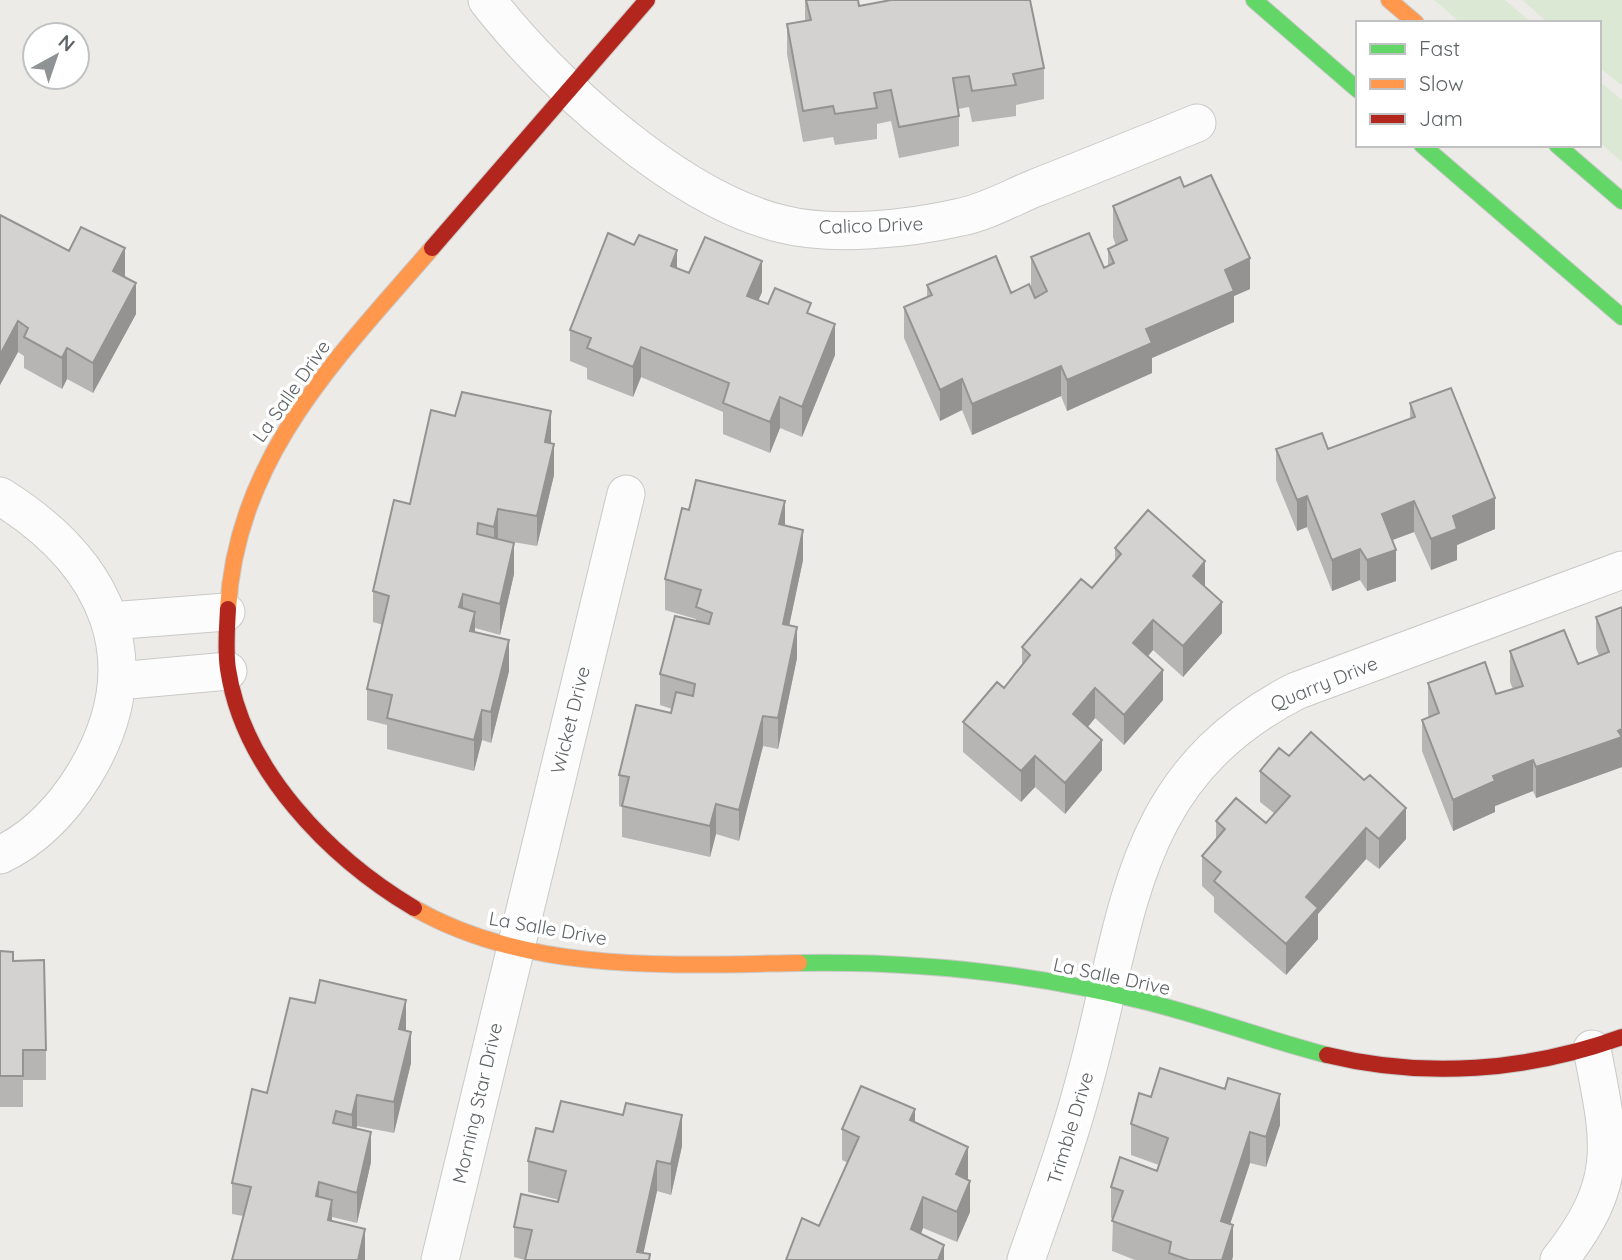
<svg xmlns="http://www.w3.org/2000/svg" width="1622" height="1260" font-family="Quicksand,sans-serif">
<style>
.green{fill:#dbe8d4}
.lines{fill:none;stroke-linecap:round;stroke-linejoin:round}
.street-casing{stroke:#c9c9c8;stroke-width:39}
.fast-casing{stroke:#c9c9c8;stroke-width:18}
.slow-casing{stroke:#c9c9c8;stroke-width:18}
.jam-casing{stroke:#c9c9c8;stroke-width:18}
.street{stroke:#fcfcfc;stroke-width:37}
.fast{stroke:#63d668;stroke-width:16}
.slow{stroke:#ff974d;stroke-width:16}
.jam{stroke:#b3261e;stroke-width:16}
.wall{fill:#b6b5b4}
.shaded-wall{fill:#949392}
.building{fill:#d4d2d1;stroke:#949392;stroke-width:2}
.labels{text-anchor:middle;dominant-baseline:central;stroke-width:7;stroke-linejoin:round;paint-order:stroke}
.street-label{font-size:19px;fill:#5e6366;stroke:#fff}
</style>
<rect width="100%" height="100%" fill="#edebe8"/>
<path class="green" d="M 1434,0 L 1505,0 L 1532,23 L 1461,23 Z
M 1522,0 L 1622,0 L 1622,86 L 1599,67 L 1599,23 L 1548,23 Z
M 1599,81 L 1622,100 L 1622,162 L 1599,142 Z"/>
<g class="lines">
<defs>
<path id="street" d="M 487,0 C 551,83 678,199 782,224 C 833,237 909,229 961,217 C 986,212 1011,198 1035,188 C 1089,167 1143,145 1197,123
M 0,496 C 106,562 154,660 84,775 C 63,809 36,838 0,855
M 110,621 L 226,612
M 118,681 L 228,671
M 440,1260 L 626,494
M 1026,1260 C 1047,1200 1069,1140 1085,1079 C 1130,917 1127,778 1296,691 L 1622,570
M 1559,1260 C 1622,1181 1610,1141 1592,1049"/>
<path id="fast" d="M 1254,0 L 1358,90
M 1422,145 L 1622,317
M 1557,145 L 1622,201
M 799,963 C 914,961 1031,973 1143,1001 C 1205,1016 1265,1039 1327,1055"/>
<path id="slow" d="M 1389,0 L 1416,23
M 228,609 C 236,457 338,357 432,248
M 414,908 C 529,974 671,965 799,963"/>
<path id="jam" d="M 432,248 L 647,0
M 228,609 C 227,629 225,649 228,669 C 243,770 330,858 414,908
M 1327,1055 C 1425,1079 1528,1071 1622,1037"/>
</defs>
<use href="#street" class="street-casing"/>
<use href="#fast" class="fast-casing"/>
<use href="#slow" class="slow-casing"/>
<use href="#jam" class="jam-casing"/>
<use href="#street" class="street"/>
<use href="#fast" class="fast"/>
<use href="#slow" class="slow"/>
<use href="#jam" class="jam"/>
</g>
<path class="wall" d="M 805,0 L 858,0 L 859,6 L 1044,68 L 1044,99 L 1016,105 L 1016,116 L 972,122 L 969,107 L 958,109 L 959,116 L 959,146 L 899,158 L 891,121 L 877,124 L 877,139 L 835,145 L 833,137 L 803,142 L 787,54 L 787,24 L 805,21 Z
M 1184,187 L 1250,289 L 1234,296 L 1234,322 L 1152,358 L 1152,373 L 1067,411 L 1061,396 L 972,435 L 962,410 L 940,421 L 904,338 L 904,307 L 927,297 L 927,285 L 1011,293 L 1035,298 L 1031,288 L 1031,257 L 1104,268 L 1108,266 L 1108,249 L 1116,246 L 1113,237 L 1113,206 Z
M 0,215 L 69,251 L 125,277 L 136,314 L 93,393 L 67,379 L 62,389 L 24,368 L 24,356 L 18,352 L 0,385 Z
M 677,268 L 689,273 L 762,292 L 758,300 L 768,304 L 811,314 L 835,355 L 802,437 L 780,428 L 770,453 L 723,434 L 723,412 L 641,377 L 633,397 L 587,379 L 587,368 L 570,361 L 570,330 Z
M 1410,403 L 1495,529 L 1457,545 L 1457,560 L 1431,570 L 1414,532 L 1392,540 L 1396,581 L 1367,591 L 1360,580 L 1332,591 L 1307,527 L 1297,531 L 1276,480 L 1276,449 L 1328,449 L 1410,418 Z
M 554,475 L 537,546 L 500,540 L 514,574 L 500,635 L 475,628 L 475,632 L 509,671 L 491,743 L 482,740 L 474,771 L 387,749 L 387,725 L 367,720 L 367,689 L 383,625 L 373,622 L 373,591 L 410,504 Z
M 785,525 L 803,560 L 789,625 L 797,658 L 778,749 L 763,746 L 739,841 L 716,834 L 710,857 L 622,837 L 622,807 L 619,806 L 619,775 L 671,713 L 672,709 L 660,705 L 660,674 L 696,621 L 696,619 L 665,610 L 665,579 Z
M 1115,548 L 1205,587 L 1222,633 L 1183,677 L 1153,650 L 1148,656 L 1163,700 L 1124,745 L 1095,718 L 1088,727 L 1102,770 L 1065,814 L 1035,787 L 1021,802 L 963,752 L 963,722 L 1004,688 L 1022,665 L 1022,647 L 1092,588 L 1115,561 Z
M 1622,607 L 1622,767 L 1536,798 L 1533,791 L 1495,806 L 1495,812 L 1453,831 L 1422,751 L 1422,720 L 1429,717 L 1428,714 L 1428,683 L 1496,694 L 1513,689 L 1510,682 L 1510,651 L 1578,664 L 1599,656 L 1596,648 L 1596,617 Z
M 1289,756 L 1406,839 L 1379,869 L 1366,859 L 1318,914 L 1318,939 L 1286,975 L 1214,912 L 1214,897 L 1202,886 L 1202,856 L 1216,840 L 1216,821 L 1266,823 L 1275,814 L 1260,802 L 1260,771 Z
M 0,951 L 13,961 L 46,1050 L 46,1080 L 23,1080 L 23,1107 L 0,1107 Z
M 406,1031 L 411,1063 L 394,1133 L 357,1126 L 356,1128 L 371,1162 L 357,1223 L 332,1217 L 243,1216 L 232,1214 L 232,1183 L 267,1093 Z
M 915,1123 L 968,1178 L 970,1212 L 957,1242 L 923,1228 L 921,1234 L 944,1260 L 819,1226 L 848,1163 L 842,1160 L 842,1129 Z
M 1131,1124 L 1280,1125 L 1266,1167 L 1250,1163 L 1230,1224 L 1233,1256 L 1232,1260 L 1135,1260 L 1112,1251 L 1113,1218 L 1111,1218 L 1111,1187 L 1157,1171 L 1159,1165 L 1131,1155 Z
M 682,1146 L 671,1195 L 657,1191 L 643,1253 L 650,1260 L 525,1260 L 514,1257 L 514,1227 L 558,1202 L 559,1200 L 528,1192 L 528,1161 Z"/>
<path class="shaded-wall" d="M 125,248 L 125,279 L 113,271 Z
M 677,250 L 677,280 L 671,266 Z
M 1250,258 L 1250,289 L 1234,296 L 1234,322 L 1152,358 L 1152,373 L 1067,411 L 1067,380 L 1146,329 L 1225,270 Z
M 762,261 L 762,292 L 747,327 L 747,296 Z
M 136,283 L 136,314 L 93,393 L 93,363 Z
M 18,321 L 18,352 L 0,385 L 0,355 Z
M 835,324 L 835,355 L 802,437 L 802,407 Z
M 641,347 L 641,377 L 633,397 L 633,367 Z
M 67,348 L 67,379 L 62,389 L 62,358 Z
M 1061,366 L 1061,396 L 972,435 L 972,404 Z
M 962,379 L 962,410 L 940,421 L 940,390 Z
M 780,397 L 780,428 L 770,453 L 770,422 Z
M 551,411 L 551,442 L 545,472 L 545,442 Z
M 554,444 L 554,475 L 537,546 L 537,516 Z
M 1307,496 L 1307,527 L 1297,531 L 1297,500 Z
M 1495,498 L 1495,529 L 1457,545 L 1457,560 L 1431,570 L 1431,539 L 1453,516 Z
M 785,501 L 785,532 L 779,524 Z
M 1414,501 L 1414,532 L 1382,544 L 1382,514 Z
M 498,509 L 498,540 L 494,558 L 494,527 Z
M 803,530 L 803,560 L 783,655 L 783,624 Z
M 514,543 L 514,574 L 500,635 L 500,604 Z
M 1360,549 L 1360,580 L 1332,591 L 1332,560 Z
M 1396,550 L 1396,581 L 1367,591 L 1367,560 Z
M 1205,561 L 1205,592 L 1193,576 Z
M 463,594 L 463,624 L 459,607 Z
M 1222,602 L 1222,633 L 1183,677 L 1183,646 Z
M 475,612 L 475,643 L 470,631 Z
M 1153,620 L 1153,650 L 1133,674 L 1133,643 Z
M 797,627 L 797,658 L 778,749 L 778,718 Z
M 509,640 L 509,671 L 491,743 L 491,712 Z
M 1163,670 L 1163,700 L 1124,745 L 1124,715 Z
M 1095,688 L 1095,718 L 1073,745 L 1073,714 Z
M 482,710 L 482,740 L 474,771 L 474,740 Z
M 763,716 L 763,746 L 739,841 L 739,810 Z
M 1622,729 L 1622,767 L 1536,798 L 1536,767 Z
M 1102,740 L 1102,770 L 1065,814 L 1065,783 Z
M 1035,756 L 1035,787 L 1021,802 L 1021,771 Z
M 1533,760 L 1533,791 L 1495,806 L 1495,812 L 1453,831 L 1453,800 L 1493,776 Z
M 716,804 L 716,834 L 710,857 L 710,826 Z
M 1406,808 L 1406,839 L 1379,869 L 1379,839 Z
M 1366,828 L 1366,859 L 1318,914 L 1318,939 L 1286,975 L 1286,944 L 1306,897 Z
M 406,1000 L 406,1031 L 399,1029 Z
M 411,1032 L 411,1063 L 394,1133 L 394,1102 Z
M 1280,1094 L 1280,1125 L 1266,1167 L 1266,1137 Z
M 357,1095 L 357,1126 L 352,1145 L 352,1115 Z
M 915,1109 L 915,1140 L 910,1120 Z
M 682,1115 L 682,1146 L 671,1195 L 671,1164 Z
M 371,1132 L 371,1162 L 357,1223 L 357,1193 Z
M 1250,1132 L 1250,1163 L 1221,1252 L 1221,1221 Z
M 968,1147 L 968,1178 L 956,1205 L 956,1174 Z
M 657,1161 L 657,1191 L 642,1260 L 637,1252 Z
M 970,1181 L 970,1212 L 957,1242 L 957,1212 Z
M 319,1182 L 319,1213 L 316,1196 Z
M 923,1197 L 923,1228 L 911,1260 L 911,1229 Z
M 332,1200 L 332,1231 L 328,1220 Z
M 1233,1225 L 1233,1256 L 1232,1260 L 1222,1260 Z
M 365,1229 L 365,1260 L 358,1260 Z
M 944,1245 L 944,1260 L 938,1260 Z"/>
<path class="building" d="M 806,0 L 858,0 L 859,6 L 891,0 L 1030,0 L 1044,68 L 1013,74 L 1016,85 L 972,91 L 969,76 L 953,78 L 959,116 L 899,127 L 891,90 L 874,93 L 877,108 L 835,114 L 833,106 L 803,111 L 787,24 L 811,20 Z
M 1211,175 L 1250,258 L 1225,270 L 1234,291 L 1146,329 L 1152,343 L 1067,380 L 1061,366 L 972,404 L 962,379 L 940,390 L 904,307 L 932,295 L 927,285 L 996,256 L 1011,293 L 1029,284 L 1035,298 L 1047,291 L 1031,257 L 1089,233 L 1104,268 L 1114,263 L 1108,249 L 1127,240 L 1113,206 L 1180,177 L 1184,187 Z
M 0,215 L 69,251 L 81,227 L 125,248 L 113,271 L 136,283 L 93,363 L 67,348 L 62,358 L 24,337 L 28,328 L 18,321 L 0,355 Z
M 608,233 L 634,245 L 639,235 L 677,250 L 671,266 L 689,273 L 705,237 L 762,261 L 747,296 L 768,304 L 775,288 L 811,303 L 807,313 L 835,324 L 802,407 L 780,397 L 770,422 L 723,403 L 729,383 L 641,347 L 633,367 L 587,348 L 591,338 L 570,330 Z
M 1451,388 L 1495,498 L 1453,516 L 1457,529 L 1431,539 L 1414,501 L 1382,514 L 1396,550 L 1367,560 L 1360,549 L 1332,560 L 1307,496 L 1297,500 L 1276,449 L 1322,433 L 1328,449 L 1415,417 L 1410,403 Z
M 462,392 L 551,411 L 545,442 L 554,444 L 537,516 L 498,509 L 494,527 L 478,523 L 477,534 L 514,543 L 500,604 L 463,594 L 459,607 L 475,612 L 470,631 L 509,640 L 491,712 L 482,710 L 474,740 L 387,718 L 392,695 L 367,689 L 389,596 L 373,591 L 394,500 L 410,504 L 431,410 L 455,416 Z
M 696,480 L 785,501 L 779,524 L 803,530 L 783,624 L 797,627 L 778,718 L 763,716 L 739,810 L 716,804 L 710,826 L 622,806 L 629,777 L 619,775 L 636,705 L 671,713 L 676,692 L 693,696 L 695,684 L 660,674 L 675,616 L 709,624 L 712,613 L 696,607 L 701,590 L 665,579 L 682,508 L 689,510 Z
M 1148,510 L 1205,561 L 1193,576 L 1222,602 L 1183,646 L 1153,620 L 1133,643 L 1163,670 L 1124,715 L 1095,688 L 1073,714 L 1102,740 L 1065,783 L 1035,756 L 1021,771 L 963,722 L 997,682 L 1004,688 L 1030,655 L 1022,647 L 1081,579 L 1092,588 L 1121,554 L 1115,548 Z
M 1622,607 L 1622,729 L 1618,731 L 1622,737 L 1536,767 L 1533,760 L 1493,776 L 1495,781 L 1453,800 L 1422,720 L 1439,713 L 1428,683 L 1485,662 L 1496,694 L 1523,686 L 1510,651 L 1564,630 L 1578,664 L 1609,652 L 1596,617 Z
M 1311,732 L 1364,780 L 1370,775 L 1406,808 L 1379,839 L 1366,828 L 1306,897 L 1318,908 L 1286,944 L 1214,881 L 1221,872 L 1202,856 L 1225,829 L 1216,821 L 1236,798 L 1266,823 L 1290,796 L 1260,771 L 1279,748 L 1289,756 Z
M 0,951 L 13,952 L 13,961 L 44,960 L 46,1050 L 23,1050 L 23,1076 L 0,1076 Z
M 320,980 L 406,1000 L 399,1029 L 411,1032 L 394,1102 L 357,1095 L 352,1115 L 336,1111 L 333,1123 L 371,1132 L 357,1193 L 319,1182 L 316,1196 L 332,1200 L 328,1220 L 365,1229 L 358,1260 L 232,1260 L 251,1187 L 232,1183 L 252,1089 L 267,1093 L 290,998 L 315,1003 Z
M 1160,1068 L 1225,1089 L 1228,1078 L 1280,1094 L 1266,1137 L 1250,1132 L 1221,1221 L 1233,1225 L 1222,1260 L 1189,1260 L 1169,1253 L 1171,1242 L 1112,1221 L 1123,1191 L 1111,1187 L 1120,1157 L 1157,1171 L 1168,1138 L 1131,1124 L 1139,1093 L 1151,1097 Z
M 861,1086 L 915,1109 L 910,1120 L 968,1147 L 956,1174 L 970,1181 L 957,1212 L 923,1197 L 911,1229 L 944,1245 L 938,1260 L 786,1260 L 802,1218 L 819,1226 L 859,1137 L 842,1129 Z
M 561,1101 L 623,1115 L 626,1103 L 682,1115 L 671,1164 L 657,1161 L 637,1252 L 650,1254 L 649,1260 L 525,1260 L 532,1230 L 514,1227 L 521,1194 L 558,1202 L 566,1171 L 528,1161 L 536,1128 L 553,1132 Z"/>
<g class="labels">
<g class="street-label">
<text transform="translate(871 225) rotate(-2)">Calico Drive</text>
<text transform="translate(291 391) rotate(-55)">La Salle Drive</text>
<text transform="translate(1324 683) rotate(-22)">Quarry Drive</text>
<text transform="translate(570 720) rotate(-76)">Wicket Drive</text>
<text transform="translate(548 928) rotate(10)">La Salle Drive</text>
<text transform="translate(1112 976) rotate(12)">La Salle Drive</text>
<text transform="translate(477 1103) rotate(-77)">Morning Star Drive</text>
<text transform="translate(1070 1128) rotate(-73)">Trimble Drive</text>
</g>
</g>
<rect x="1356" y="21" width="245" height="126" fill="#ffffff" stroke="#bfc1c2" stroke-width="2"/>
<rect x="1370" y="44" width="35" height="10" fill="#63d668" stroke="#bfc1c2" stroke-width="2"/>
<text x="1419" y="56" font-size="21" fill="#5e6366">Fast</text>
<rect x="1370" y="79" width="35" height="10" fill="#ff974d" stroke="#bfc1c2" stroke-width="2"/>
<text x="1419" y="91" font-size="21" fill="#5e6366">Slow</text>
<rect x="1370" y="114" width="35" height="10" fill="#b3261e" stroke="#bfc1c2" stroke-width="2"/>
<text x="1419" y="126" font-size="21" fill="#5e6366">Jam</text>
<g transform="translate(56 56) rotate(40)"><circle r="33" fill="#ffffff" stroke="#bfc1c2" stroke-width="2"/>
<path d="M0-5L12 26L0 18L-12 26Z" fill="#909394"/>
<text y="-10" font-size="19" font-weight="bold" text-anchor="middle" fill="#5e6366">N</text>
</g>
</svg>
